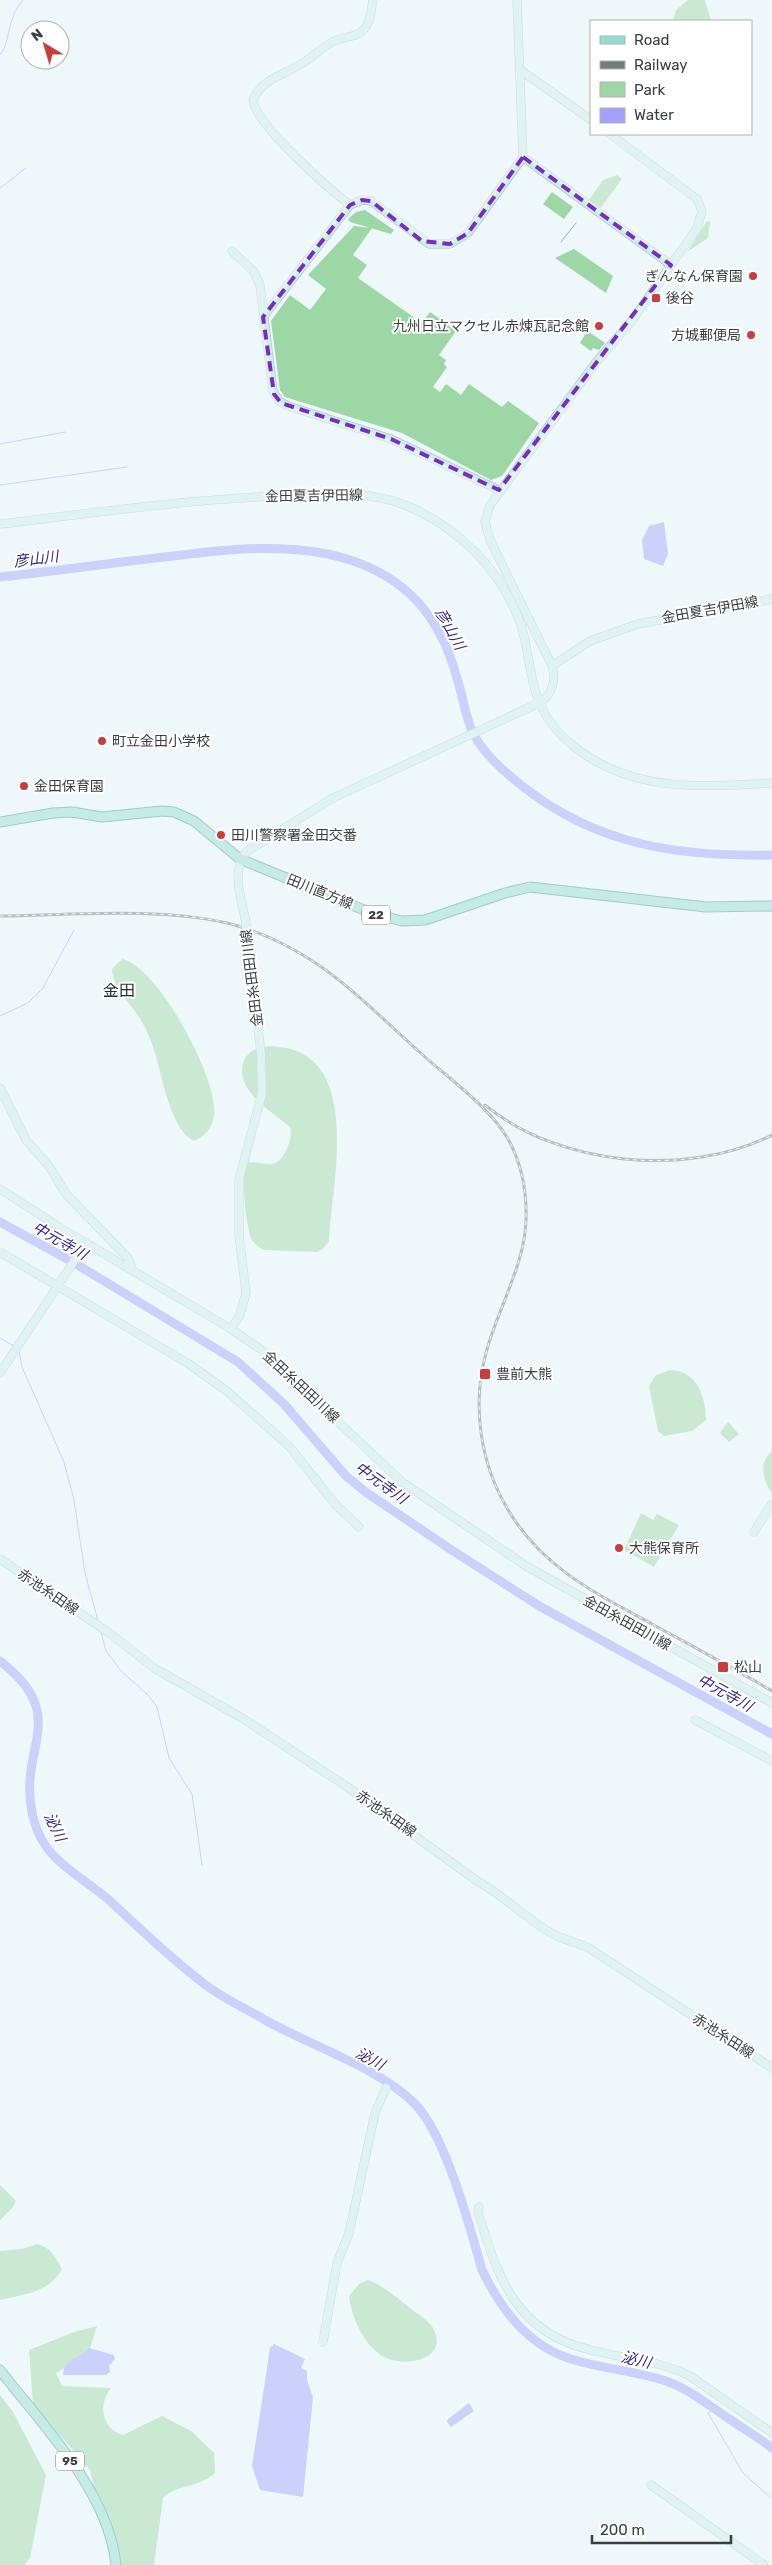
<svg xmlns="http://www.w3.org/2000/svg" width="772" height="2565" font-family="Rubik,'Noto Sans JP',sans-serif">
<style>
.green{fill:#9dd7a5}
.water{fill:#a2a2fc}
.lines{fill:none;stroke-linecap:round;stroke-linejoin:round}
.stream{stroke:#a2a2fc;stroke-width:1}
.river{stroke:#a2a2fc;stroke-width:9}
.secondary-casing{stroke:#acb5b7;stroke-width:9}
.primary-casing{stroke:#45958a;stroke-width:11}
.secondary{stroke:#c9ede8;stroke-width:8}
.primary{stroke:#93dcd1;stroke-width:9}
.rail-casing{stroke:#757b7c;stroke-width:3}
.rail{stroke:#fff;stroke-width:1;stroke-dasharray:4;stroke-linecap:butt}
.secondary-bridge-casing{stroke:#acb5b7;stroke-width:9;stroke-linecap:butt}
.secondary-bridge{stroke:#c9ede8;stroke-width:8}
.marked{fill:none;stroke:#7b2cbf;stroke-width:4;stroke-dasharray:10 6;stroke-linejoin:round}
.poi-dot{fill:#cb3c3e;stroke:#fff;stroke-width:2}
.labels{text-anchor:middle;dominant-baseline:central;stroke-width:4;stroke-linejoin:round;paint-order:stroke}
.shield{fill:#fff;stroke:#757879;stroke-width:1}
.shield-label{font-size:12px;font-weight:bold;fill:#3a3e3f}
.poi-label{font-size:14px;fill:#3a3e3f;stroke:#fff;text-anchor:start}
.street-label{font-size:14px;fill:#3a3e3f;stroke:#fff}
.water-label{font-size:15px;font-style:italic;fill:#38268c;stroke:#fff}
.quarter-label{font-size:16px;fill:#282f31;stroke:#fff}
</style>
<rect width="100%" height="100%" fill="#eef7fa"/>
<path class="green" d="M 688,0 L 705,0 L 711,21 L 673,21 L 676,10 Z
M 617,175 L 622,179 L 600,209 L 588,201 L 603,180 Z
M 552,192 L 573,207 L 564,219 L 543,204 Z
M 365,210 L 394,230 L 391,234 L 350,222 L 348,219 L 356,212 Z
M 707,221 L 710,222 L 708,238 L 687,252 Z
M 354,226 L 372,228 L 353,255 L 367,265 L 358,278 L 422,323 L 430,312 L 456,331 L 439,355 L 446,360 L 444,364 L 447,367 L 433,387 L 440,392 L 446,384 L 461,395 L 469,384 L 502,407 L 508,401 L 539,423 L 502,476 L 491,480 L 402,433 L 285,397 L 280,390 L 271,321 L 290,295 L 310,310 L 326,289 L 308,275 Z
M 574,249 L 613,276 L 606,293 L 555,258 Z
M 589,332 L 605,343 L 599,350 L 593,348 L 591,351 L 580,343 L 586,333 Z
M 122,959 C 157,965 220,1081 214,1116 C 212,1128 205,1137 194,1141 C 169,1129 162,1072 153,1047 C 150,1039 147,1030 142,1022 C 132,1003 114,992 112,969 Z
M 270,1046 C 279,1047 289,1048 297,1051 C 359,1076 331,1191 329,1241 L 323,1249 L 317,1252 L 264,1250 C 259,1248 255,1244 252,1240 C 246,1228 239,1170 249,1162 C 257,1162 265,1165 273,1164 C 284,1162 294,1137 290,1127 C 273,1112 236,1092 243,1064 C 247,1050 257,1048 270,1046 Z
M 670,1370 C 697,1370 706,1398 706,1420 L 692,1431 L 664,1436 L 658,1431 L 649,1386 L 656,1375 Z
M 728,1422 L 739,1434 L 729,1442 L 720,1433 Z
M 772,1451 L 772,1493 C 763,1481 758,1462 772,1451 Z
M 641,1513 L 653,1520 L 657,1514 L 679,1525 L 654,1567 L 624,1550 Z
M 0,2185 L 16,2201 L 13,2207 L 0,2220 Z
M 37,2244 C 51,2247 55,2257 62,2269 C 49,2293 24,2294 0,2300 L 0,2251 L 22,2249 Z
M 368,2280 C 384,2286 396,2297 410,2308 C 417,2314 428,2320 433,2328 C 450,2360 405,2368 384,2357 C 365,2347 351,2317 349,2296 L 359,2284 Z
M 97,2326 L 88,2355 L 56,2373 L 62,2386 L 111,2388 C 98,2404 101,2429 123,2435 L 162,2416 L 191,2431 L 214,2453 L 215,2473 C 199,2488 177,2484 163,2498 L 154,2565 L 112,2565 L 90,2470 L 33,2404 L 29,2350 L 74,2332 Z
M 0,2395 L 13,2412 L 46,2475 L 30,2558 L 24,2565 L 0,2565 Z"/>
<path class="water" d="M 664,522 L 668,554 L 663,566 L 644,559 L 642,540 L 649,526 Z
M 274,2344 L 305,2359 L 301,2368 L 307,2371 L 307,2380 L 313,2397 L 303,2497 L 260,2490 L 252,2466 L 270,2348 Z
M 89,2348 L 114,2355 L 115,2359 L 109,2366 L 110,2372 L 106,2375 L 63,2375 C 64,2358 80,2359 89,2348 Z
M 469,2403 L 474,2411 L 451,2427 L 447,2422 L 448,2419 Z"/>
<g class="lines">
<path class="stream" d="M 0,55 C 11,42 6,19 23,0
M 0,188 L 26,168
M 561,242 L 576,223
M 0,444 L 65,432
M 0,485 L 127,467
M 0,1016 L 28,1003 L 43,988 L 74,930
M 0,1338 L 14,1346
M 19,1350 L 22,1367 L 64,1462 L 74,1500 L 85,1573 L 98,1621
M 101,1632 L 106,1651 L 122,1672 L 148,1695 L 157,1707 L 169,1758 L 192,1794 L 202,1865
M 714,2409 L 708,2413 L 743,2473 L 772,2499"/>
<path class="river" d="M 0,577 C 58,571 116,562 174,556 C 230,549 292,542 347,559 C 408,578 440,617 457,678 C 463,696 465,718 474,735 C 485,755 503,771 521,785 C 596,845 678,857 772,855
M 0,1222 L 71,1261 L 238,1362 L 284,1404 L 346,1476 L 367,1493 L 453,1551 L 541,1607 L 772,1734
M 0,1661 C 16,1674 30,1687 36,1706 C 42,1725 35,1746 32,1764 C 26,1797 31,1834 56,1858 C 72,1874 92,1885 109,1900 C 139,1928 170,1958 203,1983 C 222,1998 245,2008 265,2020 C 309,2045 380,2068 415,2104 C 445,2134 470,2227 482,2270 C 502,2311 529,2347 574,2360 C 604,2369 636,2371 666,2381 C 689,2389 708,2405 728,2418 C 742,2428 758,2437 772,2448"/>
<defs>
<path id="secondary" d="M 519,69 L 591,120
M 523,157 L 671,265
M 350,205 C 329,189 255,124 253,100 C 262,79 283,75 301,64 C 313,57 323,46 336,40 C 346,36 357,38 364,29 C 371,23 371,9 373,0
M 232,251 L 254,272 L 260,285 L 273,391 L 279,401 L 288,406 L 391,439 L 499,490
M 263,317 L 350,205 L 362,200 L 371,201 L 429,244 L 450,244 L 468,233 L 523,157 L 517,0
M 0,524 C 92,513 184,500 277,496 C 320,494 364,489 405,505 C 458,527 502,570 521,625 C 528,647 529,671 536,693 C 549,736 592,765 634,777 C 678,790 727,785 772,783
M 552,666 L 590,641 L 638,624 L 772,599
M 245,918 C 241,898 231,869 246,852 L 331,799 L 539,703 C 553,694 556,682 552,666 L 490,540 L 485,522 L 490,505 L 597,361 L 631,322 L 697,228 L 702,211 L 697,199 L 610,134
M 0,1088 L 26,1140 L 49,1166 L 66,1194 L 128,1258 L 132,1269
M 0,1189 L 59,1227 L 231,1329 L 263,1351 L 402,1482 L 526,1566 L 772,1703
M 0,1252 L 189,1364 L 228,1392 L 289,1446 L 335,1504 L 359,1527
M 231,1329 L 240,1315 L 246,1293 L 239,1235 L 239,1180 L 262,1093 L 261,1054 L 247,932
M 0,1373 L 86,1243
M 754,1532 L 772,1504
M 0,1559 L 112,1635 L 154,1668 L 242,1718 L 346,1786 L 477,1881 C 505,1896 527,1920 553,1934 C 562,1939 578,1943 589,1948 L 772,2068
M 695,1720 L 772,1761
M 479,2207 L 478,2212 C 498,2278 516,2333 591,2350 C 625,2359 658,2360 690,2376 L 772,2433
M 323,2342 L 337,2263 L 349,2233 L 375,2113 L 386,2088
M 651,2485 L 764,2565"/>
<path id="primary" d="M 0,822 L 53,813 L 72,812 L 102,817 L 162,811 L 174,812 L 194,821 L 240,859 L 374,914 L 402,921 L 425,920 L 505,893 L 530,887 L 706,907 L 772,906
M 0,2370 C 43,2426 109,2492 116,2565"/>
</defs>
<use href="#secondary" class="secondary-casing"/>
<use href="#primary" class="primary-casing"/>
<use href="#secondary" class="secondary"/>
<use href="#primary" class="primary"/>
<defs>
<path id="rail" d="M 0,916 C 71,915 159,907 227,923 C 256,930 286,944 311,960 C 349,984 390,1026 425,1057 C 451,1080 491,1109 508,1139 C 522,1164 527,1193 526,1221 C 525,1249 514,1276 504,1302 C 497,1320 489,1339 485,1357 C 472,1408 481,1464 507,1508 C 541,1567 595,1593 652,1624 C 692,1646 733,1668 772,1691
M 485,1105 C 559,1166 687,1178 772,1135"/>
</defs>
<use href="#rail" class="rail-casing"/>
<use href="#rail" class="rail"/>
<defs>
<path id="secondary-bridge" d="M 245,918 L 247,932"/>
</defs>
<use href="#secondary-bridge" class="secondary-bridge-casing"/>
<use href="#secondary-bridge" class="secondary-bridge"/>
</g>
<path d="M0 0H772V2565H0ZM 523,157 L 671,265 L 499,490 L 391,439 L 281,403 L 274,394 L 263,317 L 350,205 L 362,200 L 371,201 L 422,241 L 450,244 L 468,233 Z" fill="#eef7fa" fill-opacity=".55" fill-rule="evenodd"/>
<path class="marked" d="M 523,157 L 671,265 L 499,490 L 391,439 L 281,403 L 274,394 L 263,317 L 350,205 L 362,200 L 371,201 L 422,241 L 450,244 L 468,233 Z"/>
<g class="poi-dot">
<circle cx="753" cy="276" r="5"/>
<rect x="651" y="293" width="10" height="10" rx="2.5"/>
<circle cx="599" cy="326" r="5"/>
<circle cx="751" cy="335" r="5"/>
<circle cx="102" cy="741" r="5"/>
<circle cx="24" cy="786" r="5"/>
<circle cx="221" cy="835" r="5"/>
<rect x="479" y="1368" width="12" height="12" rx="2.5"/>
<circle cx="619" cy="1548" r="5"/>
<rect x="717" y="1661" width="12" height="12" rx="2.5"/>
</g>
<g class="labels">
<g class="shield">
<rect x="362" y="905.5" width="28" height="19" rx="4"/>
<rect x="56" y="2451.5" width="28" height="19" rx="4"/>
</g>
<g class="shield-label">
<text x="376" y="915">22</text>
<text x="70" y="2461">95</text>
</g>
<g class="poi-label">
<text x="743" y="276" text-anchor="end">ぎんなん保育園</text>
<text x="666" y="298">後谷</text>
<text x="589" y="326" text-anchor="end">九州日立マクセル赤煉瓦記念館</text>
<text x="741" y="335" text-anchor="end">方城郵便局</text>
<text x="112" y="741">町立金田小学校</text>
<text x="34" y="786">金田保育園</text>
<text x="231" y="835">田川警察署金田交番</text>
<text x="496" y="1374">豊前大熊</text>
<text x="629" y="1548">大熊保育所</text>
<text x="734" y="1667">松山</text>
</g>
<g class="street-label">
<text transform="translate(314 496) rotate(-1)">金田夏吉伊田線</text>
<text transform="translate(710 610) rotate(-10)">金田夏吉伊田線</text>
<text transform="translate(320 892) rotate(22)">田川直方線</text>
<text transform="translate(252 978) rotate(-97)">金田糸田田川線</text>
<text transform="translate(301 1387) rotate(43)">金田糸田田川線</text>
<text transform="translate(48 1592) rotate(34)">赤池糸田線</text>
<text transform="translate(627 1623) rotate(29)">金田糸田田川線</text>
<text transform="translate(386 1814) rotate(35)">赤池糸田線</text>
<text transform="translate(723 2036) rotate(33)">赤池糸田線</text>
</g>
<g class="water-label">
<text transform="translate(36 559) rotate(-7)">彦山川</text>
<text transform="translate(450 629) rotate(61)">彦山川</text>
<text transform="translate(60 1241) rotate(30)">中元寺川</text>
<text transform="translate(381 1483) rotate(36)">中元寺川</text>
<text transform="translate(725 1693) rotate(29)">中元寺川</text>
<text transform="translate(55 1827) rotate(64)">泌川</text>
<text transform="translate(370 2059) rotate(28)">泌川</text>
<text transform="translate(636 2360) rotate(13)">泌川</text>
</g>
<g class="quarter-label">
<text x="119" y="990">金田</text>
</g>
</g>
<rect x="590" y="20" width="162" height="115" fill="#ffffff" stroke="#b0b2b2"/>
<rect x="600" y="36" width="25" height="8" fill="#93dcd1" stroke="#b0b2b2"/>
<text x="634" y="45" font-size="15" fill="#3a3e3f">Road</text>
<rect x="600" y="61" width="25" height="8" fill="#757b7c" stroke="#b0b2b2"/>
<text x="634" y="70" font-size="15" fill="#3a3e3f">Railway</text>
<rect x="600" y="82" width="25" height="15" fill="#9dd7a5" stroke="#b0b2b2"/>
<text x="634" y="95" font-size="15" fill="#3a3e3f">Park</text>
<rect x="600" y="108" width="25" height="15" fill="#a2a2fc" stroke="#b0b2b2"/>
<text x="634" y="120" font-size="15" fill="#3a3e3f">Water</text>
<g transform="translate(45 45) rotate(322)"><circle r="24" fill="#ffffff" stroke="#b0b2b2"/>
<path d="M0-4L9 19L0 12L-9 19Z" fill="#cb3c3e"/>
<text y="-8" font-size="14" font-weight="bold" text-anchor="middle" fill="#3a3e3f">N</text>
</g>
<path d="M592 2535v8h139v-8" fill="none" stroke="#3a3e3f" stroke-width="2.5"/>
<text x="600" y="2535" font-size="15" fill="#3a3e3f" stroke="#ffffff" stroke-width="4" paint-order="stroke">200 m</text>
</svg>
